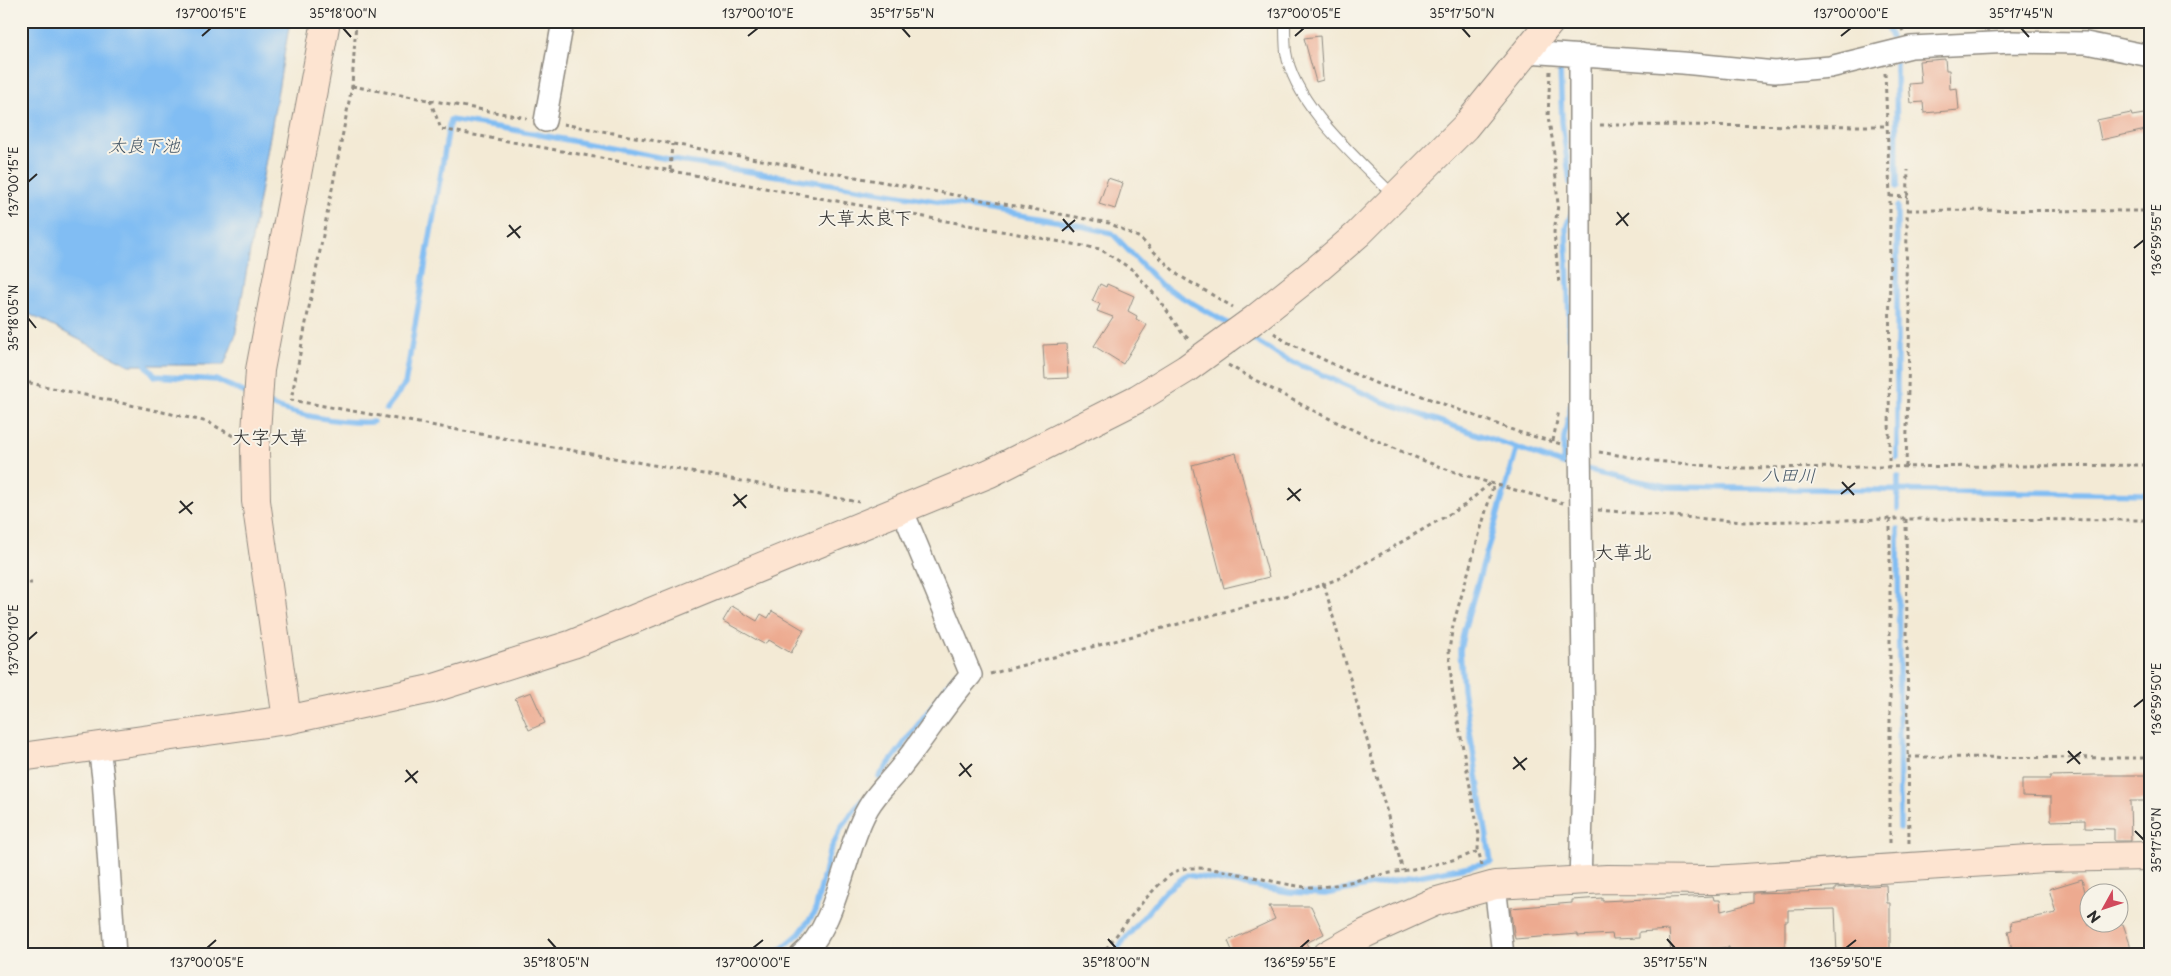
<svg xmlns="http://www.w3.org/2000/svg" width="2171" height="976" font-family="'Playpen Sans','Klee One',sans-serif">
<style>
.water{fill:#81bdf3;stroke:#56748f}
.lines{fill:none;stroke-linecap:round;stroke-linejoin:round}
.stream{stroke:#81bdf3;stroke-width:5.5}
.building{fill:#edaa90}
.lane-casing{stroke:#8f8a80;stroke-width:12}
.street-casing{stroke:#8f8a80;stroke-width:24}
.secondary-casing{stroke:#8f8a80;stroke-width:30}
.path{stroke:#8f8a80;stroke-width:3;stroke-dasharray:4 4;stroke-linecap:butt}
.lane{stroke:#fff;stroke-width:10}
.street{stroke:#fff;stroke-width:21}
.secondary{stroke:#fde4d1;stroke-width:28}
.ticks{fill:none;stroke:#2b2b2b;stroke-width:2}
.labels{text-anchor:middle;dominant-baseline:central;stroke-width:4;stroke-linejoin:round;paint-order:stroke}
.water-label{font-size:18px;font-style:italic;fill:#455767;stroke:#f7f3e8}
.quarter-label{font-size:19px;fill:#2b2b2b;stroke:#f7f3e8}
.neatline{fill:none;stroke:#2b2b2b;stroke-width:2}
.ticks-label{font-size:12px;text-anchor:middle;fill:#2b2b2b}
</style>
<rect width="100%" height="100%" fill="#f7f3e8"/>
<filter id="ink" filterUnits="userSpaceOnUse"><feTurbulence type="fractalNoise" baseFrequency=".02" numOctaves="2"/><feDisplacementMap in="SourceGraphic" scale="10" xChannelSelector="R" yChannelSelector="G"/><feConvolveMatrix kernelMatrix="1 2 1 2 8 2 1 2 1" color-interpolation-filters="sRGB"/></filter>
<filter id="wash" filterUnits="userSpaceOnUse"><feTurbulence type="fractalNoise" baseFrequency=".0096" numOctaves="4" result="noise"/><feDisplacementMap in="SourceGraphic" scale="20" xChannelSelector="R" yChannelSelector="G"/><feGaussianBlur stdDeviation="1.12" result="paint"/><feColorMatrix in="noise" values="0 0 0 0 0 0 0 0 0 0 0 0 0 0 0 0 0 1.4 0 .05"/><feComposite in="paint" operator="in"/></filter>
<g filter="url(#wash)">
<rect width="100%" height="100%" fill="#f3ead5"/>
<path class="water" d="M 21,21 L 290,21 L 235,337 L 224,365 L 129,365 L 21,310 Z"/>
<g class="lines">
<path class="stream" d="M 1884,21 L 1891,37
M 1896,64 L 1897,187
M 1560,66 L 1562,122 L 1570,183
M 1897,206 L 1897,458
M 1246,335 L 1282,357 L 1384,402 L 1563,464 L 1666,487 L 2150,494
M 1570,352 L 1566,227 L 1572,212
M 146,365 L 155,376 L 217,380 L 252,396
M 264,402 C 291,415 344,424 373,422
M 386,409 L 405,384 L 450,120 L 509,129 L 679,161 L 857,188 L 1068,223 L 1112,233 L 1161,285 L 1232,326
M 1563,464 L 1564,438 L 1571,404
M 1898,477 L 1898,509
M 1898,529 L 1900,828
M 879,777 L 956,674
M 774,955 L 799,934 L 815,912 L 829,853 L 842,826 L 862,800
M 1112,955 L 1165,891 L 1187,875 L 1290,892 L 1325,894 L 1491,862 L 1463,689 L 1460,650 L 1464,630 L 1517,448"/>
</g>
<g id="blocks">
<path class="building" d="M 1320,36 L 1323,80 L 1316,82 L 1304,38 Z
M 1945,59 L 1946,70 L 1949,70 L 1950,89 L 1957,88 L 1959,110 L 1924,113 L 1923,102 L 1911,103 L 1909,84 L 1921,83 L 1919,61 Z
M 2131,113 L 2132,116 L 2150,113 L 2150,129 L 2101,140 L 2097,120 Z
M 1108,178 L 1123,183 L 1115,209 L 1099,204 Z
M 1100,284 L 1106,287 L 1107,284 L 1134,296 L 1128,311 L 1137,316 L 1136,319 L 1147,325 L 1123,364 L 1094,346 L 1113,317 L 1097,311 L 1100,304 L 1092,301 Z
M 1066,344 L 1068,378 L 1045,379 L 1043,345 Z
M 1236,453 L 1269,577 L 1224,588 L 1192,465 Z
M 732,606 L 757,621 L 761,614 L 768,618 L 772,611 L 804,630 L 791,653 L 769,640 L 764,644 L 723,621 Z
M 531,692 L 545,723 L 529,730 L 515,698 Z
M 2095,775 L 2148,775 L 2148,783 L 2150,783 L 2149,801 L 2130,801 L 2131,841 L 2114,841 L 2114,829 L 2085,828 L 2085,820 L 2051,821 L 2051,797 L 2022,796 L 2022,779 L 2050,779 L 2050,776 Z
M 2082,879 L 2088,905 L 2088,924 L 2123,924 L 2130,944 L 2130,955 L 2013,955 L 2008,931 L 2012,930 L 2011,922 L 2056,913 L 2049,889 Z
M 1886,885 L 1887,903 L 1890,903 L 1890,951 L 1860,951 L 1860,955 L 1837,955 L 1835,909 L 1788,910 L 1788,921 L 1785,921 L 1785,955 L 1729,955 L 1729,947 L 1700,951 L 1701,955 L 1671,955 L 1669,930 L 1639,932 L 1639,938 L 1613,939 L 1612,934 L 1578,936 L 1578,934 L 1515,939 L 1510,908 L 1572,903 L 1572,900 L 1602,898 L 1602,901 L 1713,896 L 1714,900 L 1720,900 L 1721,911 L 1753,903 L 1753,893 L 1835,891 L 1835,888 Z
M 1269,906 L 1311,906 L 1324,934 L 1306,943 L 1309,948 L 1294,955 L 1234,955 L 1228,941 L 1275,919 Z"/>
</g>
</g>
<g filter="url(#ink)">
<use href="#blocks" fill-opacity="0" stroke="#8f8a80" stroke-width="1"/>
<g class="lines">
<defs>
<path id="lane" d="M 1285,21 C 1285,31 1285,42 1286,52 C 1294,105 1358,159 1394,196"/>
<path id="street" d="M 1527,52 L 1683,63 L 1775,72 L 1830,67 L 1911,47 L 2012,42 L 2086,43 L 2150,56
M 1580,55 L 1580,440 L 1584,746 L 1580,882
M 545,121 L 563,21
M 99,747 L 103,778 L 115,955
M 1495,885 L 1503,955
M 801,955 C 838,926 844,849 868,808 C 877,792 893,778 904,763 C 927,734 946,703 971,675 L 902,509"/>
<path id="secondary" d="M 287,720 L 256,501 L 255,449 L 260,370 L 326,21
M 21,757 L 287,720 L 431,689 L 573,644 L 990,473 L 1137,399 L 1186,369 L 1255,319 L 1314,272 L 1358,234 L 1465,127 L 1551,21
M 1327,955 L 1366,933 L 1434,902 L 1495,885 L 1607,879 L 1714,880 L 2046,858 L 2150,856"/>
</defs>
<use href="#lane" class="lane-casing"/>
<use href="#street" class="street-casing"/>
<use href="#secondary" class="secondary-casing"/>
<path class="path" d="M 356,21 L 352,86 L 291,400 L 859,502
M 1898,21 L 1903,31
M 1550,71 L 1548,117 L 1553,143 L 1558,205 L 1554,232 L 1559,284
M 1885,73 L 1890,196 L 1889,468
M 352,86 L 527,118
M 430,100 L 441,129 L 1100,249 L 1133,270 L 1161,302 L 1182,333 L 1190,340
M 563,124 L 1109,223 L 1140,238 L 1178,275 L 1233,307
M 1600,125 L 1887,126
M 670,170 L 672,144
M 1890,196 L 1908,197
M 1908,210 L 2150,211
M 1274,333 L 1285,341 L 1341,368 L 1382,386 L 1414,393 L 1518,432 L 1561,444
M 1228,365 C 1287,398 1347,429 1410,455 C 1459,476 1512,489 1563,503
M 21,381 L 208,422 L 235,437
M 1553,441 L 1559,410
M 1599,452 L 1655,461 L 1734,468 L 2150,465
M 1906,467 L 1910,311 L 1906,287 L 1908,170
M 1598,510 L 1743,522 L 1890,519 L 2150,520
M 1890,519 L 1890,846
M 1906,519 L 1909,845
M 21,583 L 32,583
M 1324,584 L 1403,871
M 990,674 L 1310,589 L 1338,579 L 1465,505 L 1490,483
M 1908,757 L 2150,758
M 1482,866 L 1478,849 L 1479,835 L 1452,689 L 1449,650 L 1453,625 L 1494,483
M 1101,955 C 1119,933 1153,883 1177,871 C 1201,859 1278,886 1308,887 C 1330,888 1353,881 1375,876 C 1410,869 1445,865 1478,851"/>
<use href="#lane" class="lane"/>
<use href="#street" class="street"/>
<use href="#secondary" class="secondary"/>
</g>
</g>
<path class="ticks" d="M 343,28 L 351,37M 902,28 L 910,37M 1462,28 L 1470,37M 2021,28 L 2029,37M 202,36 L 211,28M 748,36 L 758,28M 1295,36 L 1304,28M 1841,36 L 1851,28M 28,182 L 37,174M 1617,212 L 1628,226M 1063,219 L 1074,232M 509,225 L 520,238M 1616,225 L 1629,213M 1062,231 L 1075,220M 507,237 L 521,226M 2134,248 L 2144,240M 28,318 L 36,328M 1842,482 L 1854,495M 1288,488 L 1300,501M 734,494 L 746,508M 1841,494 L 1855,483M 1287,500 L 1301,489M 180,501 L 192,514M 733,506 L 747,495M 179,513 L 193,502M 28,640 L 37,632M 2134,707 L 2144,699M 2068,751 L 2080,764M 1514,757 L 1525,770M 960,763 L 971,777M 2067,763 L 2081,752M 1513,769 L 1527,758M 406,770 L 417,783M 959,776 L 972,764M 405,782 L 418,771M 2135,831 L 2144,840M 548,939 L 556,948M 1108,939 L 1116,948M 1667,939 L 1675,948M 207,948 L 216,940M 753,948 L 763,940M 1300,948 L 1309,940M 1846,948 L 1856,940"/>
<g class="labels">
<g class="water-label">
<text x="144" y="144">太良下池</text>
<text transform="translate(1789 474) rotate(1)">八田川</text>
</g>
<g class="quarter-label">
<text x="865" y="217">大草太良下</text>
<text x="270" y="436">大字大草</text>
<text x="1623" y="551">大草北</text>
</g>
</g>
<rect width="2171" height="976" fill="none" stroke="#f7f3e8" stroke-width="55"/>
<g transform="translate(2104 908) rotate(230)"><circle r="24" fill="#f7f3e8" stroke="#a5a39c"/>
<path d="M0-4L9 19L0 12L-9 19Z" fill="#d1495b"/>
<text y="-8" font-size="14" font-weight="bold" text-anchor="middle" fill="#2b2b2b">N</text>
</g>
<rect x="28" y="28" width="2116" height="920" class="neatline"/>
<g class="ticks-label">
<text x="211" y="18">137°00'15"E</text>
<text x="343" y="18">35°18'00"N</text>
<text x="758" y="18">137°00'10"E</text>
<text x="902" y="18">35°17'55"N</text>
<text x="1304" y="18">137°00'05"E</text>
<text x="1462" y="18">35°17'50"N</text>
<text x="1851" y="18">137°00'00"E</text>
<text x="2021" y="18">35°17'45"N</text>
<text transform="translate(14 182) rotate(-90)" y="4">137°00'15"E</text>
<text transform="translate(2157 240) rotate(-90)" y="4">136°59'55"E</text>
<text transform="translate(14 318) rotate(-90)" y="4">35°18'05"N</text>
<text transform="translate(14 640) rotate(-90)" y="4">137°00'10"E</text>
<text transform="translate(2157 699) rotate(-90)" y="4">136°59'50"E</text>
<text transform="translate(2157 840) rotate(-90)" y="4">35°17'50"N</text>
<text x="207" y="967">137°00'05"E</text>
<text x="556" y="967">35°18'05"N</text>
<text x="753" y="967">137°00'00"E</text>
<text x="1116" y="967">35°18'00"N</text>
<text x="1300" y="967">136°59'55"E</text>
<text x="1675" y="967">35°17'55"N</text>
<text x="1846" y="967">136°59'50"E</text>
</g>
</svg>
